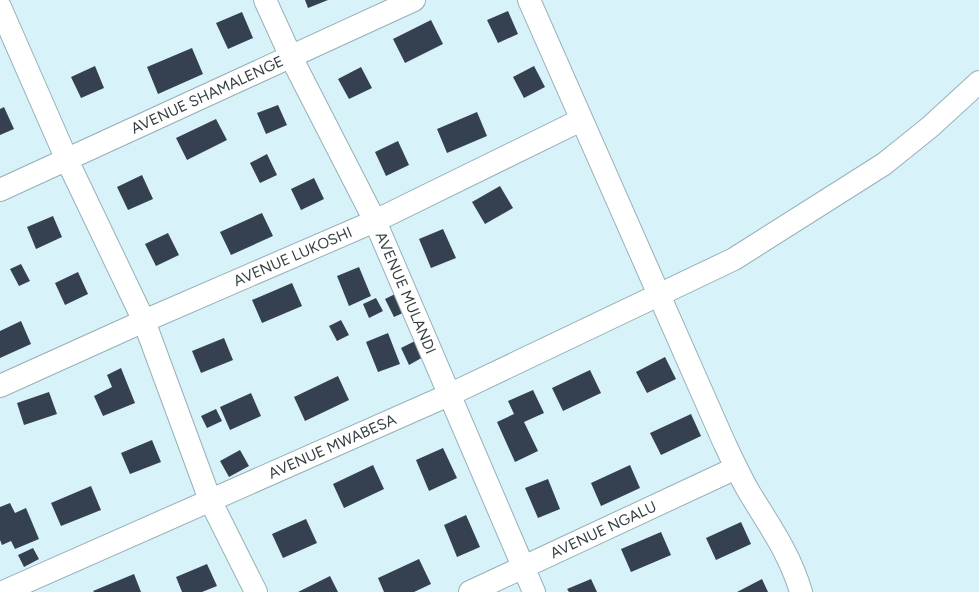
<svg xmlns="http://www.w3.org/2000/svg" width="979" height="592" font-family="Figtree,sans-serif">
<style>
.building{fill:#354150}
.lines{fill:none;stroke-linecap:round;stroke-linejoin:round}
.minor-casing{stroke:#97b0b8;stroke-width:24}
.minor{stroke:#fff;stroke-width:22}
.labels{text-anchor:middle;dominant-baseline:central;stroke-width:4;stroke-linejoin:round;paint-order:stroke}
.street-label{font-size:15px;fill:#353f42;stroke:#d8f2fa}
</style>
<rect width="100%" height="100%" fill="#d8f2fa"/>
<path class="building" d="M 305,0 L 328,0 L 308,8 Z
M 508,11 L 518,34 L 498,43 L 487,20 Z
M 242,12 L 253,38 L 228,49 L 216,23 Z
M 431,20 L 443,44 L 405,63 L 393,39 Z
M 192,48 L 203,74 L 158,94 L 147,67 Z
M 95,66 L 104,88 L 81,98 L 71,77 Z
M 534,66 L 545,87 L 524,98 L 513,77 Z
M 361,67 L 372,88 L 349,99 L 338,79 Z
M 278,105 L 287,125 L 266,134 L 257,113 Z
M 4,107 L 14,129 L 0,135 L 0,109 Z
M 477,112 L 487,136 L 447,153 L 437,129 Z
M 216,119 L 227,140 L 187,160 L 176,138 Z
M 398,141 L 409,165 L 386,176 L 375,152 Z
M 267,154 L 277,175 L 260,183 L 250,163 Z
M 142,175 L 153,199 L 128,210 L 117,187 Z
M 314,178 L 324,199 L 301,210 L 291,189 Z
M 500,186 L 513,208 L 485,224 L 472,202 Z
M 262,213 L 273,236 L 231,255 L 220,232 Z
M 53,216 L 62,237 L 36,249 L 27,227 Z
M 443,229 L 456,258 L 431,268 L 419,239 Z
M 168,233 L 179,255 L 156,266 L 145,244 Z
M 21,264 L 30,281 L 19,286 L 10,269 Z
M 359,267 L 371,296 L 349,306 L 337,276 Z
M 78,272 L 88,294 L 65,305 L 55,283 Z
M 292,283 L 302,306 L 262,323 L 252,300 Z
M 395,294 L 405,312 L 394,317 L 385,299 Z
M 376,298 L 383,311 L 369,318 L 363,304 Z
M 341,320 L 349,335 L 337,341 L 329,326 Z
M 21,321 L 31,344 L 0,358 L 0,331 Z
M 388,333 L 400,364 L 378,372 L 366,342 Z
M 224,338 L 233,360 L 201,373 L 192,351 Z
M 417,340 L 425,356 L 409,365 L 401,348 Z
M 665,357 L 676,379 L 647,393 L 636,372 Z
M 121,368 L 135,403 L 103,416 L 94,396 L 112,387 L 107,375 Z
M 590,370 L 601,393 L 563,411 L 552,388 Z
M 338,376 L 349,400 L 305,421 L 294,397 Z
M 533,390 L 544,413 L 524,422 L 538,451 L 515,462 L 497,422 L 514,414 L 508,401 Z
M 49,392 L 57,414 L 24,425 L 17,403 Z
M 251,393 L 261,416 L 230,430 L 220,407 Z
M 216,409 L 222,421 L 207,428 L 201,416 Z
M 691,414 L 701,436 L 661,455 L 650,433 Z
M 152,440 L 161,462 L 130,474 L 121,453 Z
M 443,448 L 457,478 L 429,491 L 416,460 Z
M 240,450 L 249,466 L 229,477 L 220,461 Z
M 373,465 L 384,489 L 344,508 L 333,484 Z
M 630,465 L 640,488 L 601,506 L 591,483 Z
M 548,479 L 560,509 L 538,518 L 525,488 Z
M 91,486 L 101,510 L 61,526 L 51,503 Z
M 10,503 L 15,513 L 26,508 L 39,539 L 15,549 L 11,541 L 2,545 L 0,540 L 0,507 Z
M 466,515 L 480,547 L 457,557 L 444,525 Z
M 306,519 L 317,543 L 283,558 L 272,534 Z
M 741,522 L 751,544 L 716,560 L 706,538 Z
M 661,532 L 671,555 L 631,572 L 621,549 Z
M 33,548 L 39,559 L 24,567 L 18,555 Z
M 419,559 L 431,584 L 414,592 L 384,592 L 378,578 Z
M 207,564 L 217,586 L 202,592 L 182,592 L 176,577 Z
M 134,574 L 141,592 L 94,592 L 93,591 Z
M 330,576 L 338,592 L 298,592 Z
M 591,579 L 597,592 L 569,592 L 567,589 Z
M 762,579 L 768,592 L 737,592 Z"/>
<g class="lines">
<defs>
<g id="minor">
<path id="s1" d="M 265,0 L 291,57 L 375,221 L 534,592"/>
<path d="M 529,0 L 723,440 C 731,457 739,475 749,492 C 769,525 790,554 801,592"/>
<path d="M 0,7 L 67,160 L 144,321 L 210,500 L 256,592"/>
<path id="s2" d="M 0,190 L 414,0"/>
<path id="s3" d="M 0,386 L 144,321 L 375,221 L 581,120"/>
<path id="s4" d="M 3,592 L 451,394 L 734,259 L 884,164 L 930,127 L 979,82"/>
<path id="s5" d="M 470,592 L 736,468"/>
</g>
</defs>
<use href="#minor" class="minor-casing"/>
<use href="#minor" class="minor"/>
</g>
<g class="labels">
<g class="street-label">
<text stroke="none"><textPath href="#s2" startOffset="228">AVENUE SHAMALENGE</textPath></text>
<text stroke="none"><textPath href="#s3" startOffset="320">AVENUE LUKOSHI</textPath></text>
<text stroke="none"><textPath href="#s1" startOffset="325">AVENUE MULANDI</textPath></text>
<text stroke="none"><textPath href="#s4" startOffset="360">AVENUE MWABESA</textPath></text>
<text stroke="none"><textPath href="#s5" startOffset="147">AVENUE NGALU</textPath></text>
</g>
</g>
</svg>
